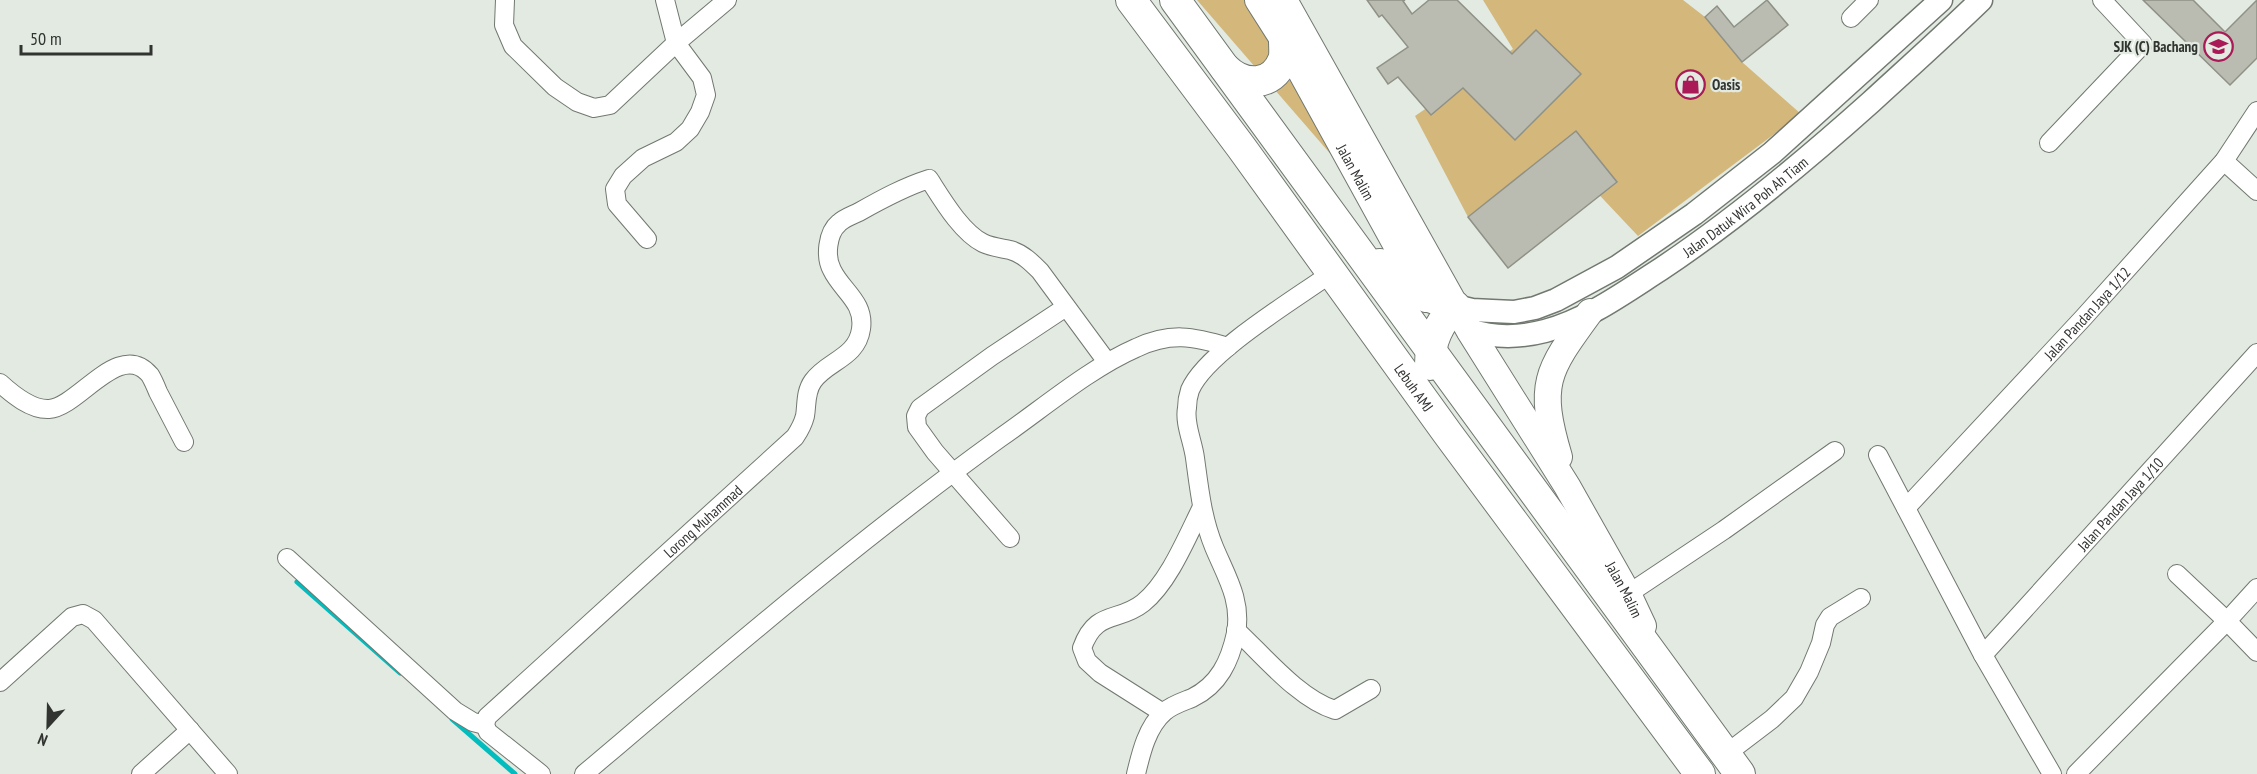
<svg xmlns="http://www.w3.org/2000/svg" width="2257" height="774" font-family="'PT Sans Narrow',sans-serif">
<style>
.green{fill:#d4b77b}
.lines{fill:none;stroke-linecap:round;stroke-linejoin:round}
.stream{stroke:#03bcbe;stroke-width:5}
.building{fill:#babcb1;stroke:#8f9086;stroke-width:1.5}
.minor-casing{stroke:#717870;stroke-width:20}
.tertiary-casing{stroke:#717870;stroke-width:25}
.secondary-casing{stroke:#717870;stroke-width:28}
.trunk-casing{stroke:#717870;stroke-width:32}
.minor{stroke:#fff;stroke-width:18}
.tertiary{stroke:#fff;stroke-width:22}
.secondary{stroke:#fff;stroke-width:26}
.trunk{stroke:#fff;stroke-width:30}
.labels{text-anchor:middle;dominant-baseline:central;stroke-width:4.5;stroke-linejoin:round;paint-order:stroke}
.poi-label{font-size:15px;font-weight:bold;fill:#313431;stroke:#e2eae1;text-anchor:end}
.street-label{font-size:15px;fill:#313431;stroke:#e2eae1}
</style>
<rect width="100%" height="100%" fill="#e2eae1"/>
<path class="green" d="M 1197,0 L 1251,0 L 1373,203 Z
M 1483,0 L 1683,0 L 1705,17 L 1742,62 L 1801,114 L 1638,236 L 1555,148 L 1468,217 L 1415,116 L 1513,49 Z"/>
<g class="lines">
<path class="stream" d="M 297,582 L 400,673
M 452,719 L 515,774"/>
</g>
<path class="building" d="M 1367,0 L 1405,0 L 1403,1 L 1412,14 L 1429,0 L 1457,0 L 1512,54 L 1536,30 L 1581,74 L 1515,140 L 1463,88 L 1431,115 L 1398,77 L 1388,84 L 1377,68 L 1408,47 L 1382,15 L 1379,17 Z
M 1767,0 L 1788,25 L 1742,62 L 1705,17 L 1717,6 L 1734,27 Z
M 2143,0 L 2193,0 L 2225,32 L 2257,0 L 2257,58 L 2230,85 Z
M 1576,131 L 1617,182 L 1508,268 L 1468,217 Z"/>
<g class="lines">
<defs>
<g id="minor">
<path d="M 505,0 L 504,25 L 513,46 L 555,87 L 577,102 L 594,108 L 610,105 L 676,43 L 727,0"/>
<path d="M 1851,18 L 1869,0"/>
<path d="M 2049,143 L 2143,44 L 2102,0"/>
<path d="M 2224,161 L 2257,191"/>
<path d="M 647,239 L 617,204 L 615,189 L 623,176 L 643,158 L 676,142 L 690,129 L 700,112 L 706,95 L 702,78 L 676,43 L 665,0"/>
<path d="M 0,383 C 12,394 31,410 49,409 C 79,407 119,339 150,375 C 153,380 156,387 158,392 C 167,409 175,425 184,442"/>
<path d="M 1878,455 L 1983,655 L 2052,774"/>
<path id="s1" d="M 1906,508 L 2084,317 L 2224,161 L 2257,111"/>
<path d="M 1010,538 L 935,452 L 917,427 L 916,416 L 920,408 L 992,356 L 1066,307"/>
<path d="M 287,558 L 455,711 L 473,722 L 485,725"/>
<path d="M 2257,588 L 2227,621 L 2257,652"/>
<path d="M 1628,594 L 1724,530 L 1835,451"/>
<path d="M 1236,630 C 1264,656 1299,699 1335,710 L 1371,689"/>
<path id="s2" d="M 1983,655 L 2257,353"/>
<path d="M 0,682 L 72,617 L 83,614 L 94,620 L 228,774"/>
<path d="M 1163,713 L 1100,673 L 1087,661 L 1082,648 C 1096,609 1118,623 1143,603 C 1169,582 1187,537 1202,507"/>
<path d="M 1726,754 L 1772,719 L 1794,698 L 1809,672 L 1821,643 L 1825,625 L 1830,617 L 1861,598"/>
<path d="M 141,774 L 190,730"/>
<path id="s3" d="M 541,774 L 488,732 L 485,725 L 487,717 L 795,437 C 799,431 803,424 805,416 C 807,405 805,392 813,381 C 827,361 857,358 861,329 C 865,302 842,291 832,270 C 825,257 827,233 839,223 C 844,218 853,215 859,212 C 882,199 904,187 929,179 C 942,199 961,232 983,243 C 991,247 1001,248 1010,250 C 1022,253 1032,263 1040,271 L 1107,362"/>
<path d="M 584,774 C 720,659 856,542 1000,438 C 1042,409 1090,368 1136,348 C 1170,332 1193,336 1228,347"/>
<path d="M 1136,774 C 1141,753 1147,727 1164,712 C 1172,705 1182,702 1192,698 C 1219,685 1230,661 1236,633 C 1242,600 1226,576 1214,547 C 1202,518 1199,487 1195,458 C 1193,442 1184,423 1187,408 C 1187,403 1188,396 1190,390 C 1206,352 1297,298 1333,272"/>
<path d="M 2076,774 L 2227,621 L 2177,574"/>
</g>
<g id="tertiary">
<path d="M 1455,306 L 1472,310 L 1492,311 L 1514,312 L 1535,308 L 1556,300 L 1617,267 L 1694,214 L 1772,153 L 1941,0"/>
<path id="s4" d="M 1469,330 C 1495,338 1518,338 1545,331 C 1587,320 1625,292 1661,269 C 1736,219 1804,162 1871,102 C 1908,68 1945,35 1981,0"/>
</g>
<g id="secondary">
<path id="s5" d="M 1258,0 L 1284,41 L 1426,299"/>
<path id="s6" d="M 1284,0 L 1469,330 L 1567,486 L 1628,594 L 1643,626"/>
<path d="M 1559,457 C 1537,383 1547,371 1590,312"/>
</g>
<g id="trunk">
<path id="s7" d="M 1131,0 L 1241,147 L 1448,434 L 1700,774"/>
<path d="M 1175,0 L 1740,774"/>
<path d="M 1225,68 C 1243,86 1272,88 1283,60 C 1285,55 1284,47 1284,41"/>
<path d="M 1380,264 C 1404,287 1423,296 1455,306 C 1439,323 1430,341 1430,365"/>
</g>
</defs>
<use href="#minor" class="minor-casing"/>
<use href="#tertiary" class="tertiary-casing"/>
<use href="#secondary" class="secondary-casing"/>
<use href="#trunk" class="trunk-casing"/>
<use href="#minor" class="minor"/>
<use href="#tertiary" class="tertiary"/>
<use href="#secondary" class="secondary"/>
<use href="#trunk" class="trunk"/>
</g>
<defs>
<symbol id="school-ring" viewBox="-11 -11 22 22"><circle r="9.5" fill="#e2eae1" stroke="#a91a57" stroke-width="1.5"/><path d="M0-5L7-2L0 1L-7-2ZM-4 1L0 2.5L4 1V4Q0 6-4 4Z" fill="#a91a57"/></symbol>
<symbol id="shop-ring" viewBox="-11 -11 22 22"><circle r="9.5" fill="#e2eae1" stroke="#a91a57" stroke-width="1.5"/><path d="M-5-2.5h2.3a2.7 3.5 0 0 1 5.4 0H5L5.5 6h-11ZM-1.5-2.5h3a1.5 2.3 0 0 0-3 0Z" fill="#a91a57"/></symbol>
</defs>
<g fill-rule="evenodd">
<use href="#school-ring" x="2202" y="30" width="33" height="33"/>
<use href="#shop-ring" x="1674" y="68" width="33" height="33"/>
</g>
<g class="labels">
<g class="poi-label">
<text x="2198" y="46">SJK (C) Bachang</text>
<text x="1712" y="84" text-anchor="start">Oasis</text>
</g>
<g class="street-label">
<text stroke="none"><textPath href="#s5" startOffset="198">Jalan Malim</textPath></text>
<text stroke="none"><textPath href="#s4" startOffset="314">Jalan Datuk Wira Poh Ah Tiam</textPath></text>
<text stroke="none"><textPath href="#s1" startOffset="266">Jalan Pandan Jaya 1/12</textPath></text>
<text stroke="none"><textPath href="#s7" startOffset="480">Lebuh AMJ</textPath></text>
<text stroke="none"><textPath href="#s2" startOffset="204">Jalan Pandan Jaya 1/10</textPath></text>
<text stroke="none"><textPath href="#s3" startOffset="375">Lorong Muhammad</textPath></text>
<text stroke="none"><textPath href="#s6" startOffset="681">Jalan Malim</textPath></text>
</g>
</g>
<g transform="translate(48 726) rotate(202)" stroke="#e2eae1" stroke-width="4.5" paint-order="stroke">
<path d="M0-4.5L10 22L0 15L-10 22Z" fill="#313431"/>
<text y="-9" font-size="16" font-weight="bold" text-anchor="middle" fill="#313431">N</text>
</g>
<path d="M21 45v9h130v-9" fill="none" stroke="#313431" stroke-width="3"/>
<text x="30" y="45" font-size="18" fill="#313431" stroke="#e2eae1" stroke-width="4.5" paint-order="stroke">50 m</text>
</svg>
